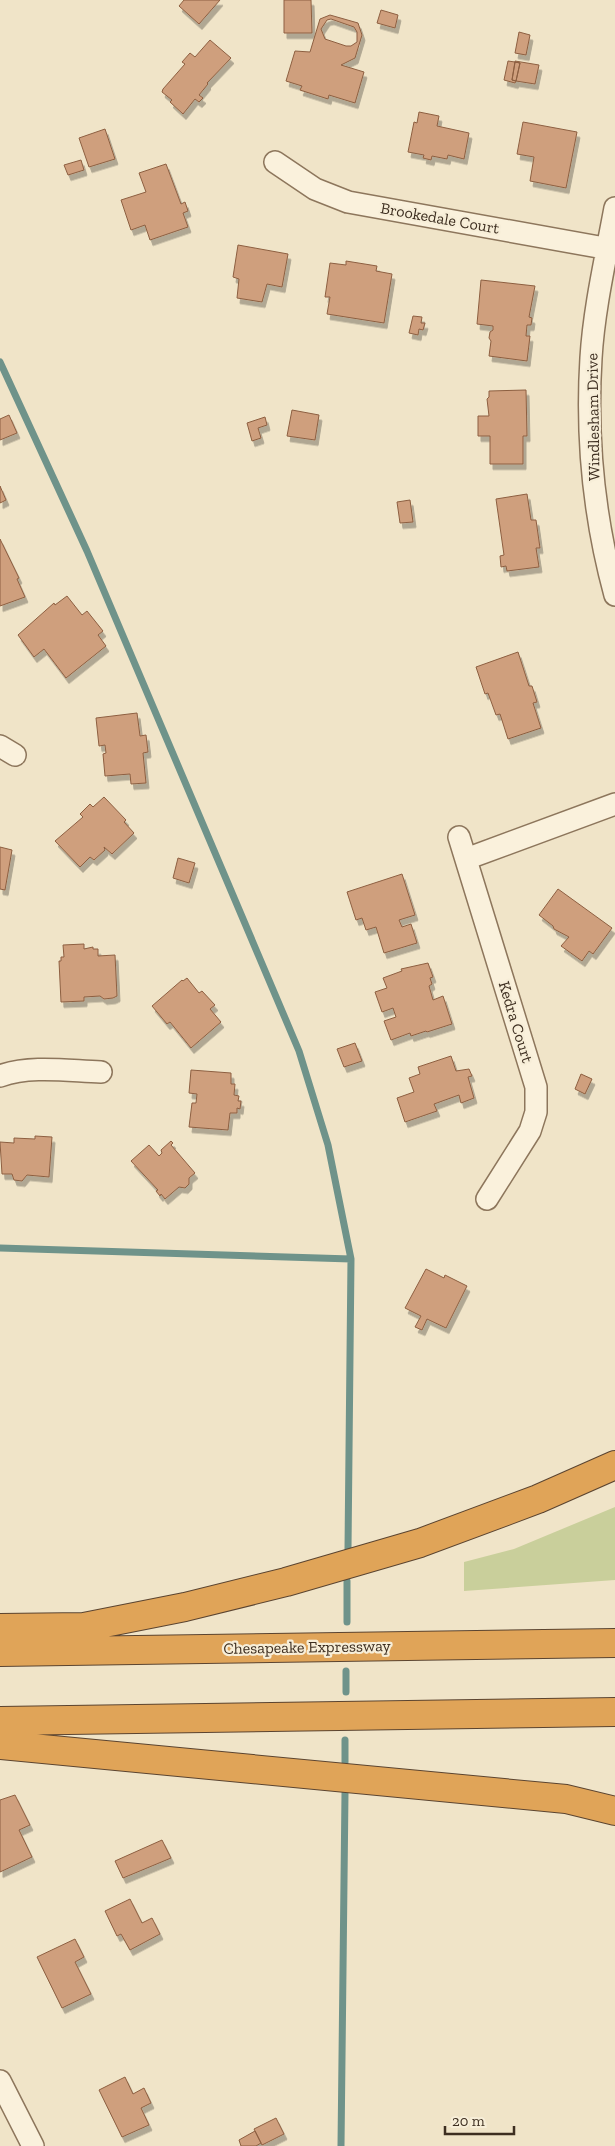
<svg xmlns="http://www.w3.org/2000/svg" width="615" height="2146" font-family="'Zilla Slab',serif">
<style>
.green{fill:#c9cf9b}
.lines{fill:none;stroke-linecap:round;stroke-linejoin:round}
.stream{stroke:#6f938a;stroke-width:7}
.building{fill:#cf9f7d;stroke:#8d5f41;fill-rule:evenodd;filter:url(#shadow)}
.minor-casing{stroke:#8d765c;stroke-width:24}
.motorway-casing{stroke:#5b4430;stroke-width:30}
.minor{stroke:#faf1dc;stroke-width:21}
.motorway{stroke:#e0a458;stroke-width:28}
.labels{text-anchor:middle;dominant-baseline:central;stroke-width:4.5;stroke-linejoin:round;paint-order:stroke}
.street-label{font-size:16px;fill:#3d2e20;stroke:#f7eed8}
</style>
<defs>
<filter id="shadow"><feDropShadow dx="3" dy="5.5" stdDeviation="0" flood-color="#0004"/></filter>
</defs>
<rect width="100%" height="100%" fill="#f0e4c8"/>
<path class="green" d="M 615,1507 L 615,1580 L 464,1591 L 464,1562 L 514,1549 Z"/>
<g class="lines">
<path class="stream" d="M 0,362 L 87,551 L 299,1051 L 328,1145 L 351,1259 L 348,1549
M 0,1248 L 351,1259
M 347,1622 L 347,1581
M 346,1692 L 346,1671
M 345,1762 L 345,1740
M 341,2146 L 345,1793"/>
</g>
<path class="building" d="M 184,0 L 220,0 L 199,24 L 179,6 Z
M 284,0 L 311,0 L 312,33 L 284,33 Z
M 381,10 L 398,15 L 395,28 L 377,23 Z
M 330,15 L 358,23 L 362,35 L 355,58 L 341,65 L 364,72 L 355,103 L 329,95 L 328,99 L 300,90 L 302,86 L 286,81 L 295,51 L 310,52 L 320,19 ZM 331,19 L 354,27 L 357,32 L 357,42 L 351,46 L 346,46 L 325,39 L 321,29 L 327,20 Z
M 519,32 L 530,35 L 526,55 L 515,53 Z
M 210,40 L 231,58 L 207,83 L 208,84 L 199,95 L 203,98 L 199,102 L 195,99 L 183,114 L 170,102 L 172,100 L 162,92 L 163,89 L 185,64 L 182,62 L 190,53 L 195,57 Z
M 508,61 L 515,62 L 512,80 L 516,81 L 515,83 L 504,80 Z
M 515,61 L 539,65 L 535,84 L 516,81 L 520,63 L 515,62 Z
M 515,62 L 520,63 L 516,81 L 512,80 Z
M 419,112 L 439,116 L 437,126 L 469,133 L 464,159 L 448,155 L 447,159 L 432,156 L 431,160 L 423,158 L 424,155 L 408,152 L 414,122 L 417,123 Z
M 523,122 L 577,132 L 566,188 L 530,181 L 534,157 L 517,154 Z
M 105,129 L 115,159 L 89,167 L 79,138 Z
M 81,160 L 84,170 L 68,175 L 64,165 Z
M 166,164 L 181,204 L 185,202 L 188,211 L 183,213 L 188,227 L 150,240 L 145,225 L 131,230 L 121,200 L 146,192 L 139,173 Z
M 238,245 L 288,254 L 282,287 L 267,284 L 262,302 L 237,298 L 239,279 L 233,277 Z
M 346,261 L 377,266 L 376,271 L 392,274 L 384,323 L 327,314 L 330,297 L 325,297 L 330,263 L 346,265 Z
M 481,280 L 535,286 L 529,317 L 532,318 L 531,325 L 527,325 L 526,336 L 530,336 L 527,361 L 489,356 L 491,341 L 489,338 L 490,332 L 493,330 L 493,326 L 477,324 Z
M 413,316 L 422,317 L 421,323 L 425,323 L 423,330 L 419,329 L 418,335 L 409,333 Z
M 526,390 L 527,436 L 523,436 L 523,464 L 490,464 L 490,436 L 478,436 L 478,416 L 489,416 L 487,399 L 489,397 L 489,391 Z
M 292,410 L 319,415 L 315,440 L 287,436 Z
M 9,415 L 17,433 L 0,440 L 0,419 Z
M 265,417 L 267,425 L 258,428 L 261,438 L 252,441 L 247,423 Z
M 0,486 L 6,500 L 0,503 Z
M 527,494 L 531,520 L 536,520 L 540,548 L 536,548 L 539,567 L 507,571 L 506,566 L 501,567 L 500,556 L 504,555 L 496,499 Z
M 410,500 L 413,522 L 400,523 L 397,502 Z
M 0,539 L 19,578 L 17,579 L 25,597 L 0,606 Z
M 67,596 L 82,615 L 87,611 L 103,631 L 98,635 L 106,646 L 66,678 L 44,649 L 34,657 L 18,635 L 54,603 L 55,605 Z
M 518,652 L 529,686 L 532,686 L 537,702 L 533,703 L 541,728 L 508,739 L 500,714 L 496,715 L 488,693 L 485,694 L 476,667 Z
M 137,713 L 140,736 L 146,735 L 148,752 L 143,753 L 146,783 L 131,784 L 130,774 L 105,776 L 103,754 L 106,753 L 105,745 L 99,746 L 96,718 Z
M 104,797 L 126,820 L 124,822 L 134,833 L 112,854 L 104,847 L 105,850 L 94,860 L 90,857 L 80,867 L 55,841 L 83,817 L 80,814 L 90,804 L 93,807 Z
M 0,847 L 12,850 L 5,890 L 0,889 Z
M 178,858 L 195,863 L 189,883 L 173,878 Z
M 402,874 L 415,915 L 399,920 L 402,927 L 411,924 L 417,943 L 384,953 L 376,927 L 366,930 L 362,918 L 356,920 L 347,892 Z
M 558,889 L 612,928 L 593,954 L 589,951 L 582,961 L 561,946 L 569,937 L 554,929 L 553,926 L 539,915 Z
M 84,944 L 84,949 L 93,947 L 93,949 L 98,949 L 98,956 L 115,955 L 117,996 L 113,998 L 104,999 L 100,996 L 84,997 L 84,1001 L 61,1002 L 59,961 L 61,961 L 61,957 L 64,957 L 63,945 Z
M 428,963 L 433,977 L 430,978 L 432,984 L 429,986 L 433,1000 L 443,996 L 452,1024 L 427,1032 L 426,1031 L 411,1036 L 410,1033 L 391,1040 L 384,1021 L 396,1017 L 393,1008 L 382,1012 L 375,992 L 387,988 L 383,978 L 402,971 L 401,969 Z
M 187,978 L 199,993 L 202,991 L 215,1005 L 210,1009 L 221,1022 L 191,1048 L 170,1022 L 167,1024 L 152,1006 L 182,980 L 183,981 Z
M 355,1043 L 362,1061 L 344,1067 L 337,1049 Z
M 451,1056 L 456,1071 L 469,1069 L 472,1076 L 468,1077 L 474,1098 L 461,1103 L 459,1095 L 434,1104 L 437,1111 L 405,1122 L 397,1098 L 414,1092 L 409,1078 L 420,1074 L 418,1067 Z
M 191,1070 L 231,1073 L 231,1084 L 235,1084 L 234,1095 L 239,1096 L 238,1101 L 241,1101 L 240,1109 L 237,1108 L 237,1113 L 230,1113 L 228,1130 L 189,1127 L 192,1103 L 196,1103 L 197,1094 L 189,1093 Z
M 581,1074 L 592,1079 L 585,1094 L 575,1089 Z
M 35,1136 L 52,1137 L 49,1177 L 27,1175 L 22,1181 L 14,1180 L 12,1174 L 2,1174 L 0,1142 L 14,1143 L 14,1138 L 35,1139 Z
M 171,1141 L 173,1143 L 171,1145 L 195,1173 L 189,1178 L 189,1184 L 185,1188 L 179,1187 L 165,1199 L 161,1194 L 160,1196 L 156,1191 L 158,1190 L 131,1161 L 149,1145 L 159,1156 L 162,1153 L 161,1150 Z
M 426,1269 L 444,1278 L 445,1275 L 467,1286 L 446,1328 L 427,1319 L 422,1330 L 415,1327 L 421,1316 L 405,1308 Z
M 15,1795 L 30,1825 L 19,1830 L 32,1857 L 0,1872 L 0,1800 Z
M 162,1840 L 171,1858 L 123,1878 L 115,1861 Z
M 130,1899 L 142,1923 L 152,1918 L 160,1934 L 130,1950 L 121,1934 L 117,1936 L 105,1911 Z
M 75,1939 L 84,1957 L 75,1962 L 91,1994 L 62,2008 L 37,1957 Z
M 125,2077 L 133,2094 L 144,2088 L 151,2103 L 141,2108 L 149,2125 L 122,2137 L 99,2090 Z
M 276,2118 L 284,2134 L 262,2145 L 254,2129 Z
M 255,2131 L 261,2143 L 256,2146 L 241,2146 L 239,2140 Z"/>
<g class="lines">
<defs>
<path id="minor" d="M 275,162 L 315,189 L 348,202 L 615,250
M 615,208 C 606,257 594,308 591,358 C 586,438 594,518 615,595
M 0,746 L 15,755
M 459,837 L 536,1087 L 536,1112 L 530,1131 L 487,1199
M 466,859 L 615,804
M 0,1076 C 31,1065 68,1071 101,1072
M 0,2081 L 33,2146"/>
<path id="motorway" d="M 0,1628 L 84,1627 L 185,1607 L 286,1582 L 420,1543 L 538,1499 L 615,1465
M 0,1652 L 615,1643
M 0,1721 L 615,1712
M 0,1745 L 566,1799 L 615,1811"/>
</defs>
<use href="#minor" class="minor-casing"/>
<use href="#motorway" class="motorway-casing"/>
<use href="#minor" class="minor"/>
<use href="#motorway" class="motorway"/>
</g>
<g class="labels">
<g class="street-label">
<text transform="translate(440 218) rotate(10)">Brookedale Court</text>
<text transform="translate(593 417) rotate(-91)">Windlesham Drive</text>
<text transform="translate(516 1022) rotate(73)">Kedra Court</text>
<text transform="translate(307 1647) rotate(-1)">Chesapeake Expressway</text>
</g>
</g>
<path d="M445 2126v8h69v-8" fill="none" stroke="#3d2e20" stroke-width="2.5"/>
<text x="452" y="2126" font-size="15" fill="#3d2e20" stroke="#f7eed8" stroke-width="4" paint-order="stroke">20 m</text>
</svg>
